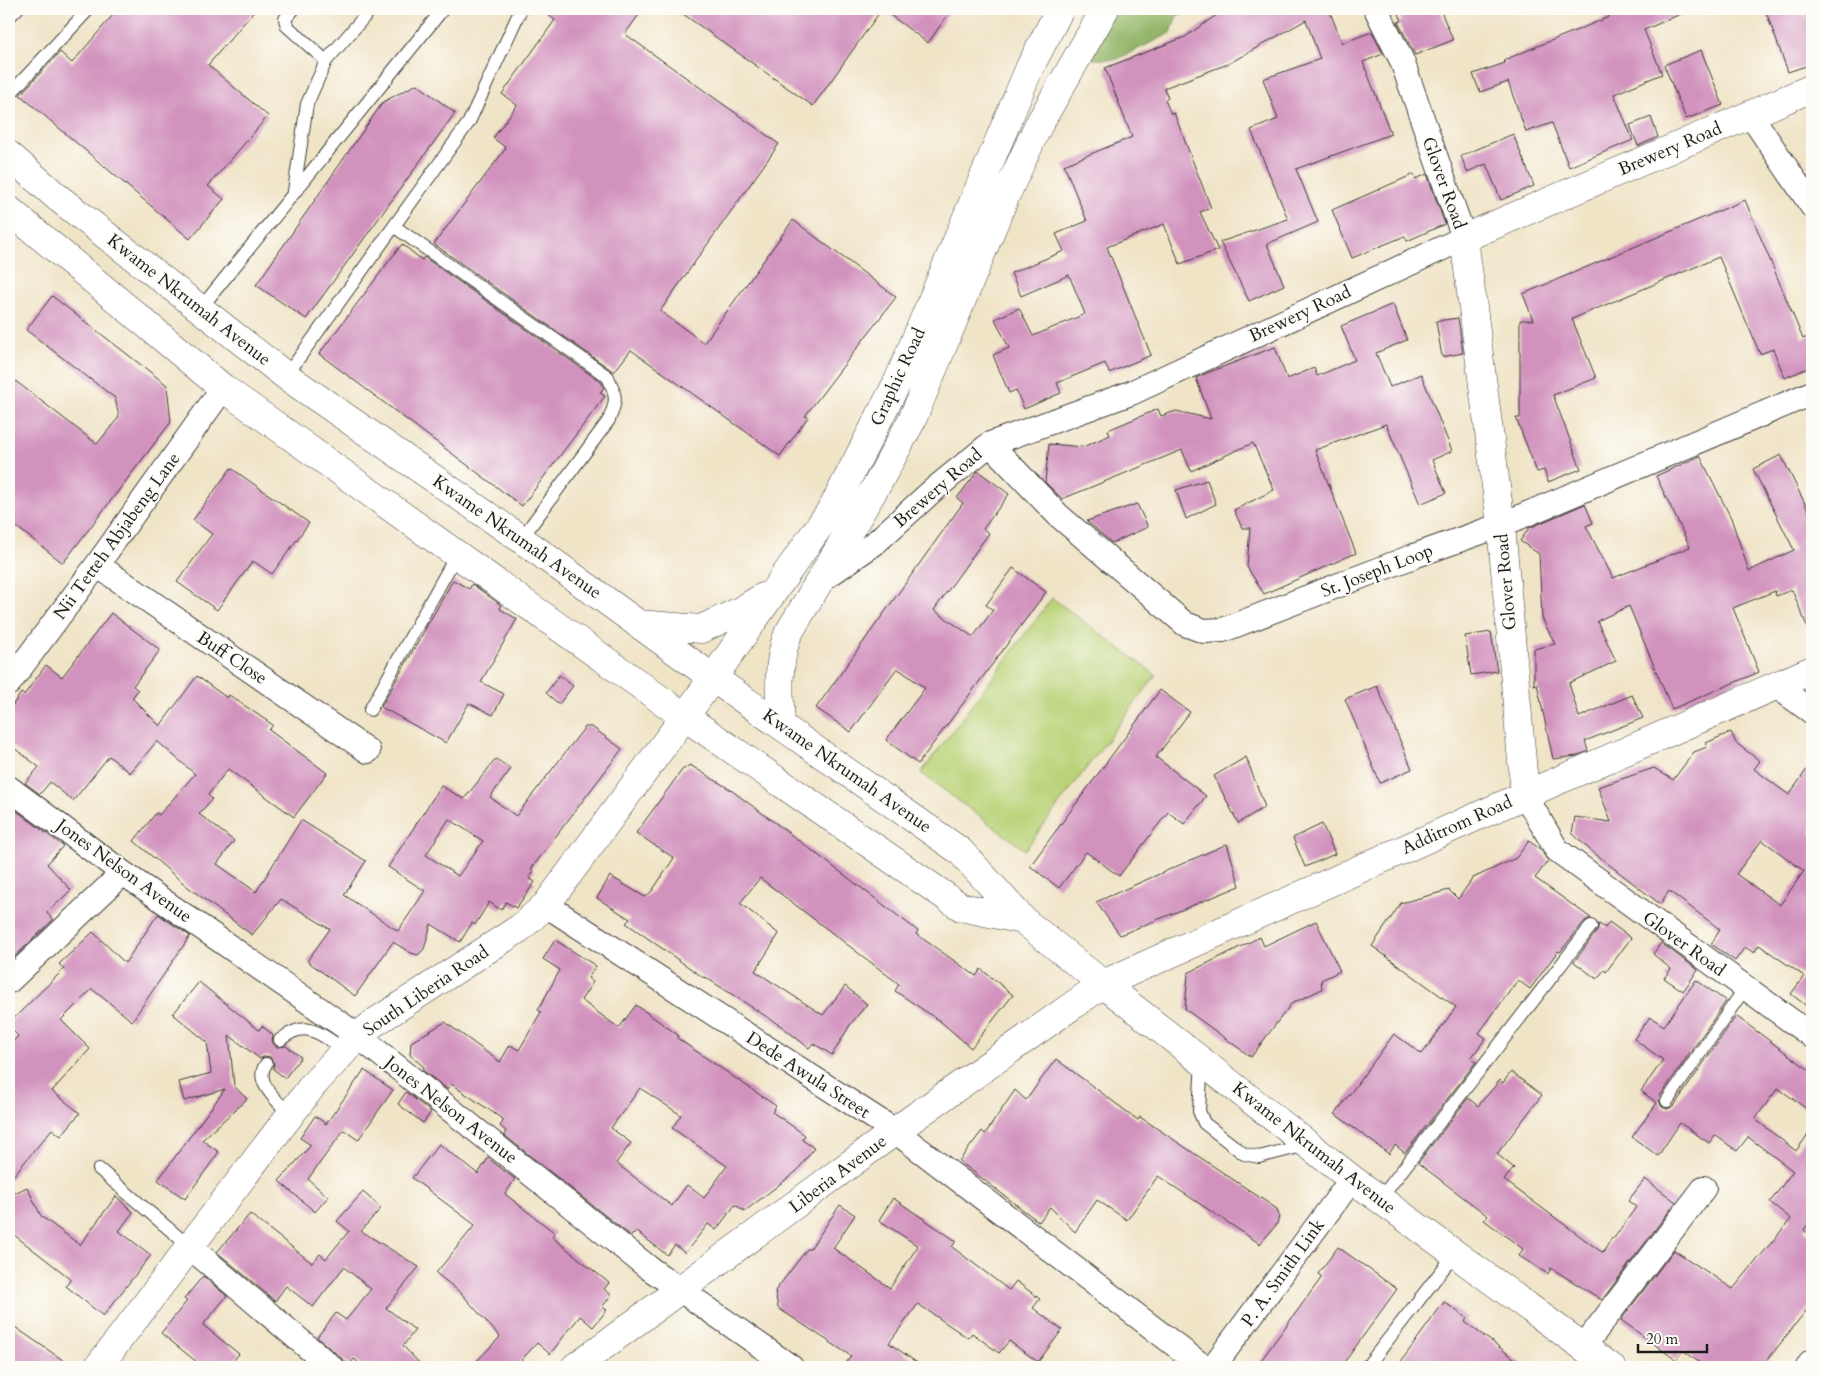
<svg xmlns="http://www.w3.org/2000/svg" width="1821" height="1376" font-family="Cardo,serif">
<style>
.green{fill:#bad378;stroke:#6b784a}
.forest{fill:#93b568;stroke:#586842}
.building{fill:#d192be;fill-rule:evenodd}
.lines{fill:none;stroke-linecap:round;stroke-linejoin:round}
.lane-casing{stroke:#3c3a36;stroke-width:14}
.street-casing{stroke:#3c3a36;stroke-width:26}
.secondary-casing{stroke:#3c3a36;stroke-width:29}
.primary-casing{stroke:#3c3a36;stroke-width:29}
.lane{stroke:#fff;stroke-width:12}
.street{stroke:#fff;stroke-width:24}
.secondary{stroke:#fff;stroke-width:28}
.primary{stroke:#fff;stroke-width:28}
.labels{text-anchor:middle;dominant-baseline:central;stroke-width:4;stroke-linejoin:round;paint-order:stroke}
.street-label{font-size:18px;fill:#1c1c1c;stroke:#fdfcf7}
</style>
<rect width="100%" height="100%" fill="#fdfcf7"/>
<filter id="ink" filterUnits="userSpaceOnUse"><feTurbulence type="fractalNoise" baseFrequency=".02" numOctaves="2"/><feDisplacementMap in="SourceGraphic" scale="10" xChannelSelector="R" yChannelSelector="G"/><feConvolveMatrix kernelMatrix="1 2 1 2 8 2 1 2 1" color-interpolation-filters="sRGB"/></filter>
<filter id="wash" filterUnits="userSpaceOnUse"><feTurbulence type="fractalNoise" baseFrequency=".0096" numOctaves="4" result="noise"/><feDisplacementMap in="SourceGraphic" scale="20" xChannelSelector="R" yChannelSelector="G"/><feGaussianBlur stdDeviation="1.12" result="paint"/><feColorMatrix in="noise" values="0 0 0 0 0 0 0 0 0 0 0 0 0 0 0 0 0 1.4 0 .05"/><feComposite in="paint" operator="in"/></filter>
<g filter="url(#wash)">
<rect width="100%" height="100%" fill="#f0e4c7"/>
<path class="green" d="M 1052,598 L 1156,675 L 1025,850 L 921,773 Z"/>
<path class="forest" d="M 1115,9 L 1199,9 L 1193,13 L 1177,15 L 1171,33 L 1117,59 L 1087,59 Z"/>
<g id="blocks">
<path class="building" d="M 118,9 L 256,9 L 208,65 L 268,116 L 208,186 L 224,199 L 190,239 L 20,95 L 60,52 L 72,63 Z
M 540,9 L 643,9 L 625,34 L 779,144 L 660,311 L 704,343 L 793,220 L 896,297 L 805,416 L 808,417 L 780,456 L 631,350 L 614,372 L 434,244 L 506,148 L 493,138 L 517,105 L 502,94 L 555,20 Z
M 676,9 L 952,9 L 928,43 L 882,9 L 813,106 Z
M 1225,9 L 1329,9 L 1342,43 L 1372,32 L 1383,54 L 1363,62 L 1391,134 L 1296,169 L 1318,222 L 1267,244 L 1284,285 L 1249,301 L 1220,242 L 1288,219 L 1251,130 L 1278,119 L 1263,79 L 1320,59 L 1306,20 L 1228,64 L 1164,88 L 1168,98 L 1165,100 L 1171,114 L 1174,113 L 1211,208 L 1200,212 L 1218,250 L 1180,264 L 1164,224 L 1107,247 L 1151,355 L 1109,373 L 1105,363 L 1057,383 L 1061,393 L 1024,409 L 1016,390 L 1009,393 L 993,355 L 1009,348 L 995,319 L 1019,308 L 1033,336 L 1085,314 L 1069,275 L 1021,296 L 1011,273 L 1064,251 L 1056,234 L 1087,221 L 1064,165 L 1132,137 L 1105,68 L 1185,37 Z
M 1397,9 L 1440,9 L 1453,40 L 1415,55 L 1398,22 L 1402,21 Z
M 1605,9 L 1692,9 L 1644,30 L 1662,74 L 1614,94 L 1633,140 L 1569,167 L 1552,123 L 1526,132 L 1508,82 L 1480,92 L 1473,74 L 1505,63 L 1504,60 L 1609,17 Z
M 1765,9 L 1803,9 L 1807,18 L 1812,15 L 1812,64 L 1788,72 Z
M 1701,50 L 1723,105 L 1686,119 L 1664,65 Z
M 417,84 L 455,113 L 306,319 L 256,285 L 383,102 Z
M 1651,117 L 1658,137 L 1638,146 L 1630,125 Z
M 1513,134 L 1534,186 L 1501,200 L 1486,164 L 1467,172 L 1461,156 Z
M 1414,174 L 1416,179 L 1427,174 L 1445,224 L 1407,241 L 1405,236 L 1352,258 L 1332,210 Z
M 1745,200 L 1803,339 L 1812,335 L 1812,366 L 1785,378 L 1773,349 L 1760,354 L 1719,257 L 1572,319 L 1596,378 L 1553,395 L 1581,469 L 1548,482 L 1544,470 L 1537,472 L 1516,418 L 1520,418 L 1520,320 L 1533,320 L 1523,294 Z
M 402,244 L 422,260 L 424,257 L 601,382 L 604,387 L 600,393 L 605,396 L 522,506 L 319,354 Z
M 52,296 L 167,385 L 171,422 L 63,563 L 9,521 L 9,376 L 97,444 L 119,417 L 115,398 L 26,330 Z
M 1393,304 L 1407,340 L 1376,353 L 1390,387 L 1421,374 L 1452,451 L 1432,460 L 1446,493 L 1420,504 L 1386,424 L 1315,450 L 1356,553 L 1264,594 L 1247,567 L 1250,528 L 1242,528 L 1234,510 L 1274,490 L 1253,443 L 1191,471 L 1182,450 L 1062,499 L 1045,482 L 1049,444 L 1083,447 L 1110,435 L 1108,430 L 1158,409 L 1161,416 L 1176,411 L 1211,419 L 1196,378 L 1207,373 L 1275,347 L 1287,379 L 1314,368 L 1317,376 L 1355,360 L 1341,326 Z
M 1458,318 L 1463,353 L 1442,357 L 1436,321 Z
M 1781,455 L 1812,518 L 1812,638 L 1792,590 L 1776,596 L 1775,591 L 1733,608 L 1759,672 L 1672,709 L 1629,606 L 1597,621 L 1616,661 L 1569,683 L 1579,717 L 1632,695 L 1643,718 L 1585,741 L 1588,751 L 1577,756 L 1553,759 L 1537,684 L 1534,685 L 1534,649 L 1555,644 L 1542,618 L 1539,554 L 1520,541 L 1529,528 L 1585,504 L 1593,523 L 1586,526 L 1613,578 L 1690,547 L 1656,476 L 1700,456 L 1731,518 L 1749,571 L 1794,550 L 1753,469 Z
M 231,468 L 309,523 L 272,574 L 253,561 L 217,610 L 177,582 L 212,534 L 193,520 Z
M 978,471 L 1009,494 L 983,529 L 989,533 L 934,610 L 973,637 L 993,610 L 986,605 L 1013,568 L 1046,592 L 918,764 L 886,740 L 925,688 L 897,668 L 851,732 L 816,708 L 963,503 L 957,498 Z
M 1207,480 L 1216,504 L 1186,519 L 1176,490 Z
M 1137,504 L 1148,527 L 1112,543 L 1087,521 Z
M 453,580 L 469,589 L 472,584 L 501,605 L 500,609 L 517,619 L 481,682 L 504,694 L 493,715 L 469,703 L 446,743 L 381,707 Z
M 111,613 L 160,650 L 133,686 L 138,690 L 132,698 L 160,726 L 197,676 L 227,698 L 229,695 L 273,725 L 269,730 L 327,773 L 294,817 L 228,769 L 208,795 L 212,799 L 199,814 L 234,841 L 217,864 L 256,892 L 301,820 L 366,861 L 344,895 L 398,931 L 425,891 L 388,867 L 441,786 L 464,799 L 496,759 L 511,769 L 490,797 L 516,816 L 585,727 L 592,727 L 622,749 L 531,869 L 534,871 L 529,878 L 535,882 L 516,908 L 506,902 L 501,910 L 489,902 L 475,925 L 472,923 L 460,942 L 431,924 L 424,949 L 418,955 L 411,953 L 393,942 L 355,996 L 307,961 L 330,929 L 281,899 L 252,935 L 188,887 L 134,841 L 156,813 L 159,815 L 195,774 L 157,741 L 130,773 L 109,756 L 73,801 L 50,782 L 40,794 L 25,783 L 39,767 L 9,744 L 9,710 L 21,693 L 24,695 L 46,665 L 62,677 ZM 449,819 L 483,841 L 458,876 L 426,855 Z
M 1491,632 L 1497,671 L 1471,675 L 1465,636 Z
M 559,675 L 573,686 L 559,704 L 546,693 Z
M 1377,686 L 1412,769 L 1380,783 L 1345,699 Z
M 1160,690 L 1190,712 L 1156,757 L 1206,796 L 1184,824 L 1168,812 L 1119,876 L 1086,852 L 1059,888 L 1030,866 Z
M 1731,732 L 1736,743 L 1760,761 L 1754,769 L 1789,795 L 1812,762 L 1812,1010 L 1791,994 L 1804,976 L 1759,945 L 1754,953 L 1745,947 L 1735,961 L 1711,944 L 1720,930 L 1713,924 L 1669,891 L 1660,904 L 1589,849 L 1572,833 L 1575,817 L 1611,822 L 1598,787 L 1654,768 L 1673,780 L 1694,752 L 1707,747 L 1706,743 ZM 1762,840 L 1804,871 L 1780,905 L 1736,874 Z
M 1246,757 L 1265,807 L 1238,823 L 1214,776 Z
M 690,765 L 731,790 L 797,839 L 918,931 L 916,934 L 976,976 L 981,969 L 1013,995 L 971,1048 L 940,1021 L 895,991 L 899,984 L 760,878 L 740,903 L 779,934 L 755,971 L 823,1015 L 845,986 L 867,1004 L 850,1025 L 832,1055 L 813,1043 L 809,1048 L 781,1026 L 705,977 L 704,978 L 626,923 L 630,919 L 597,898 L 610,876 L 645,897 L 652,891 L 674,858 L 636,833 L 682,770 Z
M 9,805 L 63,846 L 47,864 L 71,890 L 47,913 L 53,920 L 9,962 Z
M 1322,824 L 1335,854 L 1305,867 L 1293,838 Z
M 1529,841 L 1540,849 L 1548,861 L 1535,878 L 1591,918 L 1585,921 L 1560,952 L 1558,951 L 1530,989 L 1518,980 L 1479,1033 L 1486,1038 L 1471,1058 L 1476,1062 L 1405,1153 L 1395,1145 L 1389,1154 L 1335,1114 L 1394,1034 L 1422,1054 L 1456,1007 L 1372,946 L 1401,903 L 1449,890 L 1458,899 L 1473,878 L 1516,858 Z
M 1227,844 L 1240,886 L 1120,935 L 1096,902 Z
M 158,914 L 190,936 L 132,1021 L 92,989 L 61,1020 L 90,1049 L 52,1091 L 80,1113 L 61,1136 L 52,1129 L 9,1181 L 9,1046 L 18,1036 L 9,1026 L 9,1023 L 64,969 L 59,964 L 93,932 L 125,963 Z
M 1316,921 L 1340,971 L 1321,980 L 1322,989 L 1291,1004 L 1251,1057 L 1185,1009 L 1188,973 L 1260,937 L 1264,946 Z
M 1609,922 L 1631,938 L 1606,972 L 1604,970 L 1597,979 L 1574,962 L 1597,931 L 1599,924 L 1605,928 Z
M 555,940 L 596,966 L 588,978 L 593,982 L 581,1000 L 619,1028 L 636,1005 L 678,1035 L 677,1038 L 776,1106 L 772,1112 L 805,1135 L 802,1140 L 814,1148 L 797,1171 L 745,1211 L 735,1205 L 716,1230 L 708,1224 L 685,1253 L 675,1245 L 667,1255 L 636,1231 L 631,1236 L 504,1135 L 506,1131 L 500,1126 L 504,1120 L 451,1084 L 447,1089 L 422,1070 L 424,1067 L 410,1055 L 411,1042 L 445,1022 L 500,1062 L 510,1045 L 519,1050 L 541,1012 L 538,1010 L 560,970 L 543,959 ZM 640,1088 L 681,1115 L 672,1128 L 727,1166 L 704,1198 L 687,1185 L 672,1206 L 616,1163 L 631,1143 L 611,1128 Z
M 1661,943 L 1698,970 L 1683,991 L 1664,978 L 1671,969 L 1653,954 Z
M 1696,980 L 1726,1001 L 1660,1096 L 1659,1101 L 1662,1107 L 1667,1109 L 1674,1106 L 1736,1016 L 1812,1072 L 1812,1113 L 1778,1088 L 1755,1119 L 1796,1151 L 1812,1129 L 1812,1219 L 1804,1230 L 1812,1236 L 1812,1303 L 1762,1367 L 1705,1367 L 1683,1350 L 1676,1360 L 1621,1320 L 1674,1250 L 1733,1289 L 1791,1219 L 1770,1202 L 1793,1171 L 1748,1137 L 1737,1151 L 1715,1135 L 1709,1143 L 1680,1123 L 1658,1156 L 1632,1137 L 1657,1103 L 1641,1091 L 1663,1060 L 1634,1039 L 1650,1017 L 1664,1026 Z
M 199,982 L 259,1030 L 262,1026 L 273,1035 L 272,1041 L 276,1047 L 286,1046 L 301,1057 L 285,1078 L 273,1069 L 274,1063 L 270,1057 L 265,1056 L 260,1059 L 229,1035 L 234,1086 L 247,1099 L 202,1140 L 219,1152 L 185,1199 L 158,1180 L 225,1089 L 184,1101 L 179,1082 L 211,1073 L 207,1042 L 173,1014 Z
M 1056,1059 L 1138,1120 L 1140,1117 L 1277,1209 L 1279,1216 L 1277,1224 L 1260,1244 L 1158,1176 L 1127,1220 L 1097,1200 L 1075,1232 L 1050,1207 L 1039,1222 L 959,1161 L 982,1131 L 985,1134 L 1015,1090 L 1026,1100 Z
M 364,1070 L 393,1090 L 358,1140 L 344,1130 L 308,1179 L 328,1197 L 315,1212 L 279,1181 L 311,1145 L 300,1138 L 315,1116 L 326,1124 Z
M 1511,1072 L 1542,1095 L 1497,1154 L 1514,1168 L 1504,1180 L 1603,1253 L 1612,1237 L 1614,1238 L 1636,1207 L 1628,1201 L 1645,1179 L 1676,1202 L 1602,1300 L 1551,1268 L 1548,1274 L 1519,1256 L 1523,1249 L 1484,1220 L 1488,1216 L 1418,1163 L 1468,1098 L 1478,1106 L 1500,1080 L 1503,1083 Z
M 406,1092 L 431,1112 L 423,1123 L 398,1104 Z
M 439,1144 L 478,1174 L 488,1158 L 515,1179 L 505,1194 L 555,1233 L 552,1237 L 609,1283 L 604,1289 L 612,1295 L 602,1307 L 607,1310 L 593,1327 L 580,1316 L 550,1354 L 537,1343 L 515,1367 L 471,1367 L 500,1337 L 461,1293 L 436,1273 L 475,1225 L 412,1178 Z
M 27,1187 L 41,1216 L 80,1245 L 116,1196 L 133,1212 L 119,1231 L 151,1255 L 103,1316 L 66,1286 L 71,1279 L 9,1231 L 9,1196 Z
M 363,1192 L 381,1208 L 361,1231 L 419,1267 L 386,1308 L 415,1330 L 403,1346 L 423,1367 L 364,1367 L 354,1359 L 349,1365 L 317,1337 L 336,1313 L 346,1320 L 371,1289 L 344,1267 L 313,1307 L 286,1286 L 275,1301 L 217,1252 L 250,1214 L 312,1263 L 320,1254 L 326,1259 L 349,1231 L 337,1221 Z
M 893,1198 L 956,1241 L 952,1247 L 1009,1290 L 1016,1281 L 1040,1299 L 1033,1308 L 1062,1330 L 1038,1362 L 1009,1341 L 999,1353 L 972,1333 L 968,1338 L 918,1304 L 889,1343 L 923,1367 L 843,1367 L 851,1356 L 778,1308 L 775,1291 L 807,1249 L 810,1249 L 840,1205 L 855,1215 L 833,1248 L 890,1288 L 918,1246 L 879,1220 Z
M 1338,1247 L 1397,1289 L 1341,1367 L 1256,1367 L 1322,1277 L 1318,1274 Z
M 203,1276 L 227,1296 L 203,1325 L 239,1354 L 228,1367 L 203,1367 L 161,1333 L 187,1301 L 184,1299 Z
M 1444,1302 L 1467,1318 L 1465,1322 L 1526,1367 L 1397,1367 Z
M 9,1323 L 73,1367 L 9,1367 Z"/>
</g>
</g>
<g filter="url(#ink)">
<use href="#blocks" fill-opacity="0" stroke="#3c3a36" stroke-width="1"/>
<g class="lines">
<defs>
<path id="lane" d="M 294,9 L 285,19 L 287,26 L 326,61
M 9,17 L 17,9
M 9,95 L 89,9
M 294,191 L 307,104 L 326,61 L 371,9
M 395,227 L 608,377 C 617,397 617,400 609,420 L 521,539
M 200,309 L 443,9
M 286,376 L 469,122 L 521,9
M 370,710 L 457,554
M 280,1040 C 308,1018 318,1034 346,1050
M 1202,1061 L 1199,1111 L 1204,1123 L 1244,1154 L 1259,1157 L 1306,1145
M 266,1064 C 253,1082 278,1101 290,1115
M 1667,1101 L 1745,988
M 99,1169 L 190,1247
M 1380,1199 L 1591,926
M 1369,1364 L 1454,1255"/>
<path id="street" d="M 1750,114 L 1812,206
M 990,444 L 1058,515 L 1185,624 L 1204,631 L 1223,630 L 1414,556 L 1501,525 L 1812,393
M 97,565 L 368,751
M 820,581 L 875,543 L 932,491 L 990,444 L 1131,393 L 1464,238 L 1402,61 L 1376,9
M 9,683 L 97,565 L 223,388
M 1775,685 L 1812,712
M 9,788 L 123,873 L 358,1036 L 649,1268 L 791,1367
M 1525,795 L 1557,850 L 1812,1036
M 546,905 L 895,1131 L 1204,1367
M 9,981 L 123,873
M 190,1247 L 331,1367
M 1584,1346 L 1704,1188
M 1213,1367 L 1352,1179
M 1808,1367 L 1812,1361"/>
<path id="secondary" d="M 9,155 L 57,197 L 286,376 L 521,539 L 713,678
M 9,210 L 223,388 L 685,717
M 1525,795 L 1501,525 L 1464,238 L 1812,88
M 1611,1367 L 1352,1179 L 1103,984 L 1525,795 L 1812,670"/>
<path id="primary" d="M 638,624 L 701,629 L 740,611 L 765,596
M 685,717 L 961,907 L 1023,920
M 781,724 C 779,693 777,663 788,634 L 878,483 L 912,420 L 1005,197 L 1038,126 L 1105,9
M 98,1367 L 313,1085 L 358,1036 L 374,1023 L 520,928 L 546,905 L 713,678 L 833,507 L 898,381 L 1029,69 L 1060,9
M 575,1367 L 895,1131 L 1103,984 L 1023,920 L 960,851 L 713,678"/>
</defs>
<use href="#lane" class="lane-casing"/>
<use href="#street" class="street-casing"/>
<use href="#secondary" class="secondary-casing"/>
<use href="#primary" class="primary-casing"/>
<use href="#lane" class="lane"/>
<use href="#street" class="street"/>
<use href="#secondary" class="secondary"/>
<use href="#primary" class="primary"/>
</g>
</g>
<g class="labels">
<g class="street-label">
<text transform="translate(1670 149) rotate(-23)">Brewery Road</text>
<text transform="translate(1444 183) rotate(70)">Glover Road</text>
<text transform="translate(189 300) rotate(38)">Kwame Nkrumah Avenue</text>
<text transform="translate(1300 314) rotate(-25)">Brewery Road</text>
<text transform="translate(898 377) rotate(-65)">Graphic Road</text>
<text transform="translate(938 488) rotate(-41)">Brewery Road</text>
<text transform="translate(117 536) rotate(-54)">Nii Tetteh Abjabeng Lane</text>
<text transform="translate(517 537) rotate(35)">Kwame Nkrumah Avenue</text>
<text transform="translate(1377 571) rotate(-21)">St. Joseph Loop</text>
<text transform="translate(1506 582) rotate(-95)">Glover Road</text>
<text transform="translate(232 658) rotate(34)">Buff Close</text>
<text transform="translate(847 771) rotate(35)">Kwame Nkrumah Avenue</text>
<text transform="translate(1457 825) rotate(-24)">Additrom Road</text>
<text transform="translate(124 871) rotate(36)">Jones Nelson Avenue</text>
<text transform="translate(1684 944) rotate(36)">Glover Road</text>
<text transform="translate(426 991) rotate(-34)">South Liberia Road</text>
<text transform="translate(808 1075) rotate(33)">Dede Awula Street</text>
<text transform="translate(451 1110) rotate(38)">Jones Nelson Avenue</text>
<text transform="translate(1314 1148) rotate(38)">Kwame Nkrumah Avenue</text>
<text transform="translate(838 1174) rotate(-37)">Liberia Avenue</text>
<text transform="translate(1283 1273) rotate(-54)">P. A. Smith Link</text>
</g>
</g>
<rect width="1821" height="1376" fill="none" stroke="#fdfcf7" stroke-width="30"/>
<path d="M1638 1344v8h69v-8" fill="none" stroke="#1c1c1c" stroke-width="2.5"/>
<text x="1646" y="1344" font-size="15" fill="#1c1c1c" stroke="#fdfcf7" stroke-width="4" paint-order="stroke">20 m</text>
</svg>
